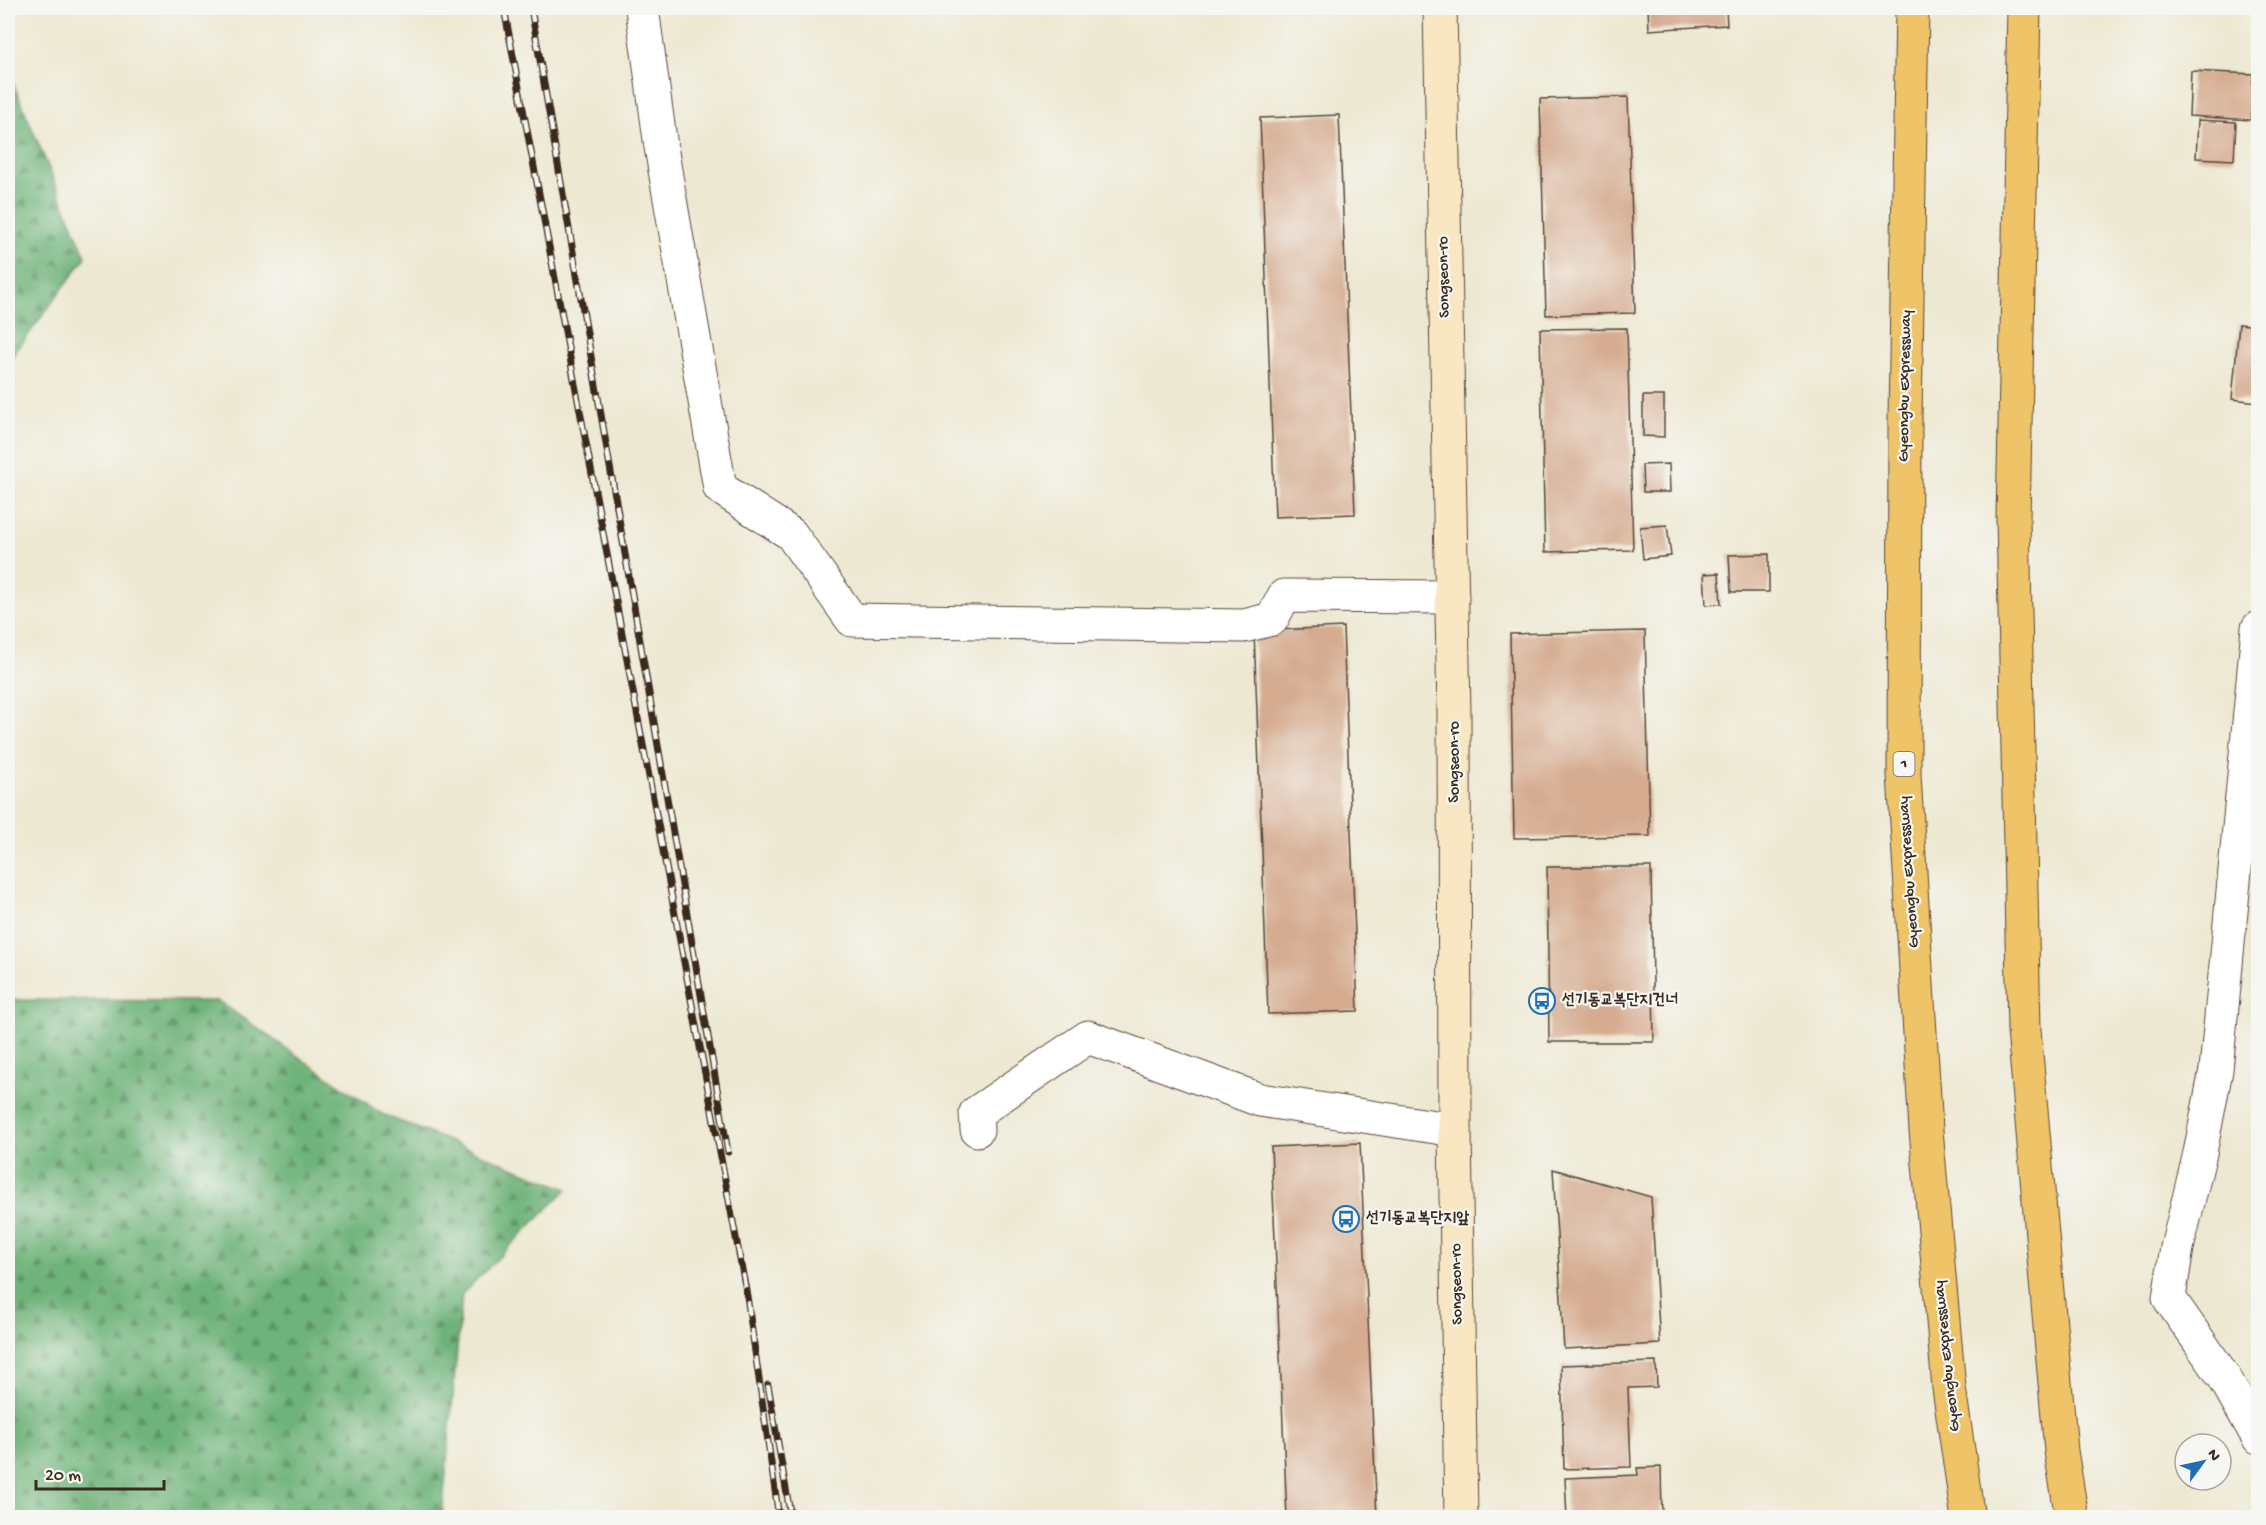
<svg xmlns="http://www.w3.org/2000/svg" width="2266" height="1525" font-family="'Gochi Hand','Poor Story',sans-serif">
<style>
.forest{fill:url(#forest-firs);stroke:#546e4c;stroke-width:1.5}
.building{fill:#d6ac90}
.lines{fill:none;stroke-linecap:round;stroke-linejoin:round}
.street-casing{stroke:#564639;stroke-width:35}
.secondary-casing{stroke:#564639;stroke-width:35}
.highway-casing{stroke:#564639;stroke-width:35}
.street{stroke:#fff;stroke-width:33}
.secondary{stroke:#f9e7c3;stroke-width:33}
.highway{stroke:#efc469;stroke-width:33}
.rail-casing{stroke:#3b2a1e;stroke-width:7}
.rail{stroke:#f6f6f2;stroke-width:4.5;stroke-dasharray:14;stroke-linecap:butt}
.labels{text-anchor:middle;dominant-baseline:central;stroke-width:4.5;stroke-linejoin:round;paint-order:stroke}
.shield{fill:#f6f6f2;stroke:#73675e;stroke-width:1.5}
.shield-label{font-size:15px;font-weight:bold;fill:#3b2a1e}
.street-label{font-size:16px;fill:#3b2a1e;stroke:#f6f6f2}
.poi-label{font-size:16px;font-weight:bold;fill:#3b2a1e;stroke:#f6f6f2;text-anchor:start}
</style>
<defs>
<pattern id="forest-firs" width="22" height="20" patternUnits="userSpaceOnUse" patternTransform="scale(1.5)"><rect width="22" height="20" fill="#6eb379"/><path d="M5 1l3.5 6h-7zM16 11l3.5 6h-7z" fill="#5c9263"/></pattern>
</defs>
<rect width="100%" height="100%" fill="#f6f6f2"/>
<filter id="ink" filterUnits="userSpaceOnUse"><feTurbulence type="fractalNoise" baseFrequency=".0167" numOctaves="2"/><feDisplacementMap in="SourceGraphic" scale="12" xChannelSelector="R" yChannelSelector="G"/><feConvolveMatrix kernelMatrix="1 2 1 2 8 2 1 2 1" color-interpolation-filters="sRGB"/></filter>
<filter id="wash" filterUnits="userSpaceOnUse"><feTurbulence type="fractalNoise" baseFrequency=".008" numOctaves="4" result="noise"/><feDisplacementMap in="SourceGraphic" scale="24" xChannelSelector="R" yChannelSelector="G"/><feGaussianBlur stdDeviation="1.35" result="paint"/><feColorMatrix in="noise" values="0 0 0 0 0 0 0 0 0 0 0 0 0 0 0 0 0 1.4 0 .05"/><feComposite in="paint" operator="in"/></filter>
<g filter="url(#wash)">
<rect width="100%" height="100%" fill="#ede8d1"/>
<path class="forest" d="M 8,83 L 13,83 L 86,257 L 8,362 Z
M 8,1000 L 218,1001 L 382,1114 L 567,1189 L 462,1294 L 442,1517 L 8,1517 Z"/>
<g id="blocks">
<path class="building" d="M 1648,8 L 1726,8 L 1727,25 L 1649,30 Z
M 2191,71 L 2253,74 L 2251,120 L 2189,116 Z
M 1628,97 L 1635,313 L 1546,315 L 1540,99 Z
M 1339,115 L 1355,514 L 1275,517 L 1260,118 Z
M 2198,120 L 2236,122 L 2234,160 L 2196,158 Z
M 2239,324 L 2258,326 L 2258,402 L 2232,399 Z
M 1627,328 L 1633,550 L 1545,552 L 1540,329 Z
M 1643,396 L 1664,396 L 1664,437 L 1643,436 Z
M 1669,464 L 1670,492 L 1643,492 L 1642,465 Z
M 1667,525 L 1671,556 L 1643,559 L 1640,527 Z
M 1769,554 L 1769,592 L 1731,592 L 1729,555 Z
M 1719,573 L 1721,604 L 1706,605 L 1704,574 Z
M 1343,627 L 1358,1011 L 1268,1014 L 1254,631 Z
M 1645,631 L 1650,836 L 1514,838 L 1510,634 Z
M 1547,867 L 1651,867 L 1654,1042 L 1549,1042 Z
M 1360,1143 L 1377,1518 L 1287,1518 L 1271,1147 Z
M 1553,1169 L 1651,1197 L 1660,1344 L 1564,1349 Z
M 1656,1362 L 1657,1387 L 1628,1388 L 1631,1467 L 1564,1469 L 1561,1365 Z
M 1661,1467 L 1662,1518 L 1567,1518 L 1565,1478 L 1638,1475 L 1637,1468 Z"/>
</g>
</g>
<g filter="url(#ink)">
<use href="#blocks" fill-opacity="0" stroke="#564639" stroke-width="1.5"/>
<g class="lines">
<defs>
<path id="street" d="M 642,8 L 661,147 L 720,488 L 791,534 L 852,620 L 1244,626 L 1272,619 L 1284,596 L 1452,597
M 2258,628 L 2216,1070 L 2200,1153 L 2177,1248 L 2169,1298 L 2224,1377 L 2258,1437
M 977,1130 L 976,1113 L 1088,1037 L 1260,1100 L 1455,1130"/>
<path id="secondary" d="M 1440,8 L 1454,712 L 1455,1130 L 1461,1518"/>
<path id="highway" d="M 1912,8 L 1905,418 L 1904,775 L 1926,1130 L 1949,1388 L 1968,1518
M 2024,8 L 2013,518 L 2024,1030 L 2061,1451 L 2072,1518"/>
</defs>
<use href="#street" class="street-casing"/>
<use href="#secondary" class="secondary-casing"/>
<use href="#highway" class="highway-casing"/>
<use href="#street" class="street"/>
<use href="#secondary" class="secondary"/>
<use href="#highway" class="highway"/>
<defs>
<path id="rail" d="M 504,8 L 747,1296 L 779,1518
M 531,8 L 728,1152
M 768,1385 L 791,1518"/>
</defs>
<use href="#rail" class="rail-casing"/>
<use href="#rail" class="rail"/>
</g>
</g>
<defs>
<symbol id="bus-ring" viewBox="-11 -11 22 22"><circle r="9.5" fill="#f6f6f2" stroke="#1f6fb2" stroke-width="1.5"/><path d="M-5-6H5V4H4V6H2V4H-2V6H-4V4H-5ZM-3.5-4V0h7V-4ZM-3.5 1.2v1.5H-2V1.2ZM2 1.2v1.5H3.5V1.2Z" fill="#1f6fb2"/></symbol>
</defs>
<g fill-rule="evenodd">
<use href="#bus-ring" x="1527" y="986" width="30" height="30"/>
<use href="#bus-ring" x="1331" y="1204" width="30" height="30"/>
</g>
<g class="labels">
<rect class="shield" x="1893.5" y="752" width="21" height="24" rx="4.5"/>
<g class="shield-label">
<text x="1904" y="764">1</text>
</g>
<g class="street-label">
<text transform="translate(1445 277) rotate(-91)">Songseon-ro</text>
<text transform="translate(1906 386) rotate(-89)">Gyeongbu Expressway</text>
<text transform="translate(1455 762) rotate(-90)">Songseon-ro</text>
<text transform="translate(1910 872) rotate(-94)">Gyeongbu Expressway</text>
<text transform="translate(1458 1284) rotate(-91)">Songseon-ro</text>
<text transform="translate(1948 1356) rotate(-96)">Gyeongbu Expressway</text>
</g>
<g class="poi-label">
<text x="1562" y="1001">선기동교복단지건너</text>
<text x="1366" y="1219">선기동교복단지앞</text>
</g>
</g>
<rect width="2266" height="1525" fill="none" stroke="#f6f6f2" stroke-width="30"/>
<g transform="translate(2203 1462) rotate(57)"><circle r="28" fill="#f6f6f2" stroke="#aba49d" stroke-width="1.5"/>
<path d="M0-4.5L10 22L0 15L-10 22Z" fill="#1f6fb2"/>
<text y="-9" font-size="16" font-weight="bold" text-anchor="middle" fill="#3b2a1e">N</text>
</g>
<path d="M36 1480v9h128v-9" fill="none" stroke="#3b2a1e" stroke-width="3"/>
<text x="45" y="1480" font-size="18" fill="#3b2a1e" stroke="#f6f6f2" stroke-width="4.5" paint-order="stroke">20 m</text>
</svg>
